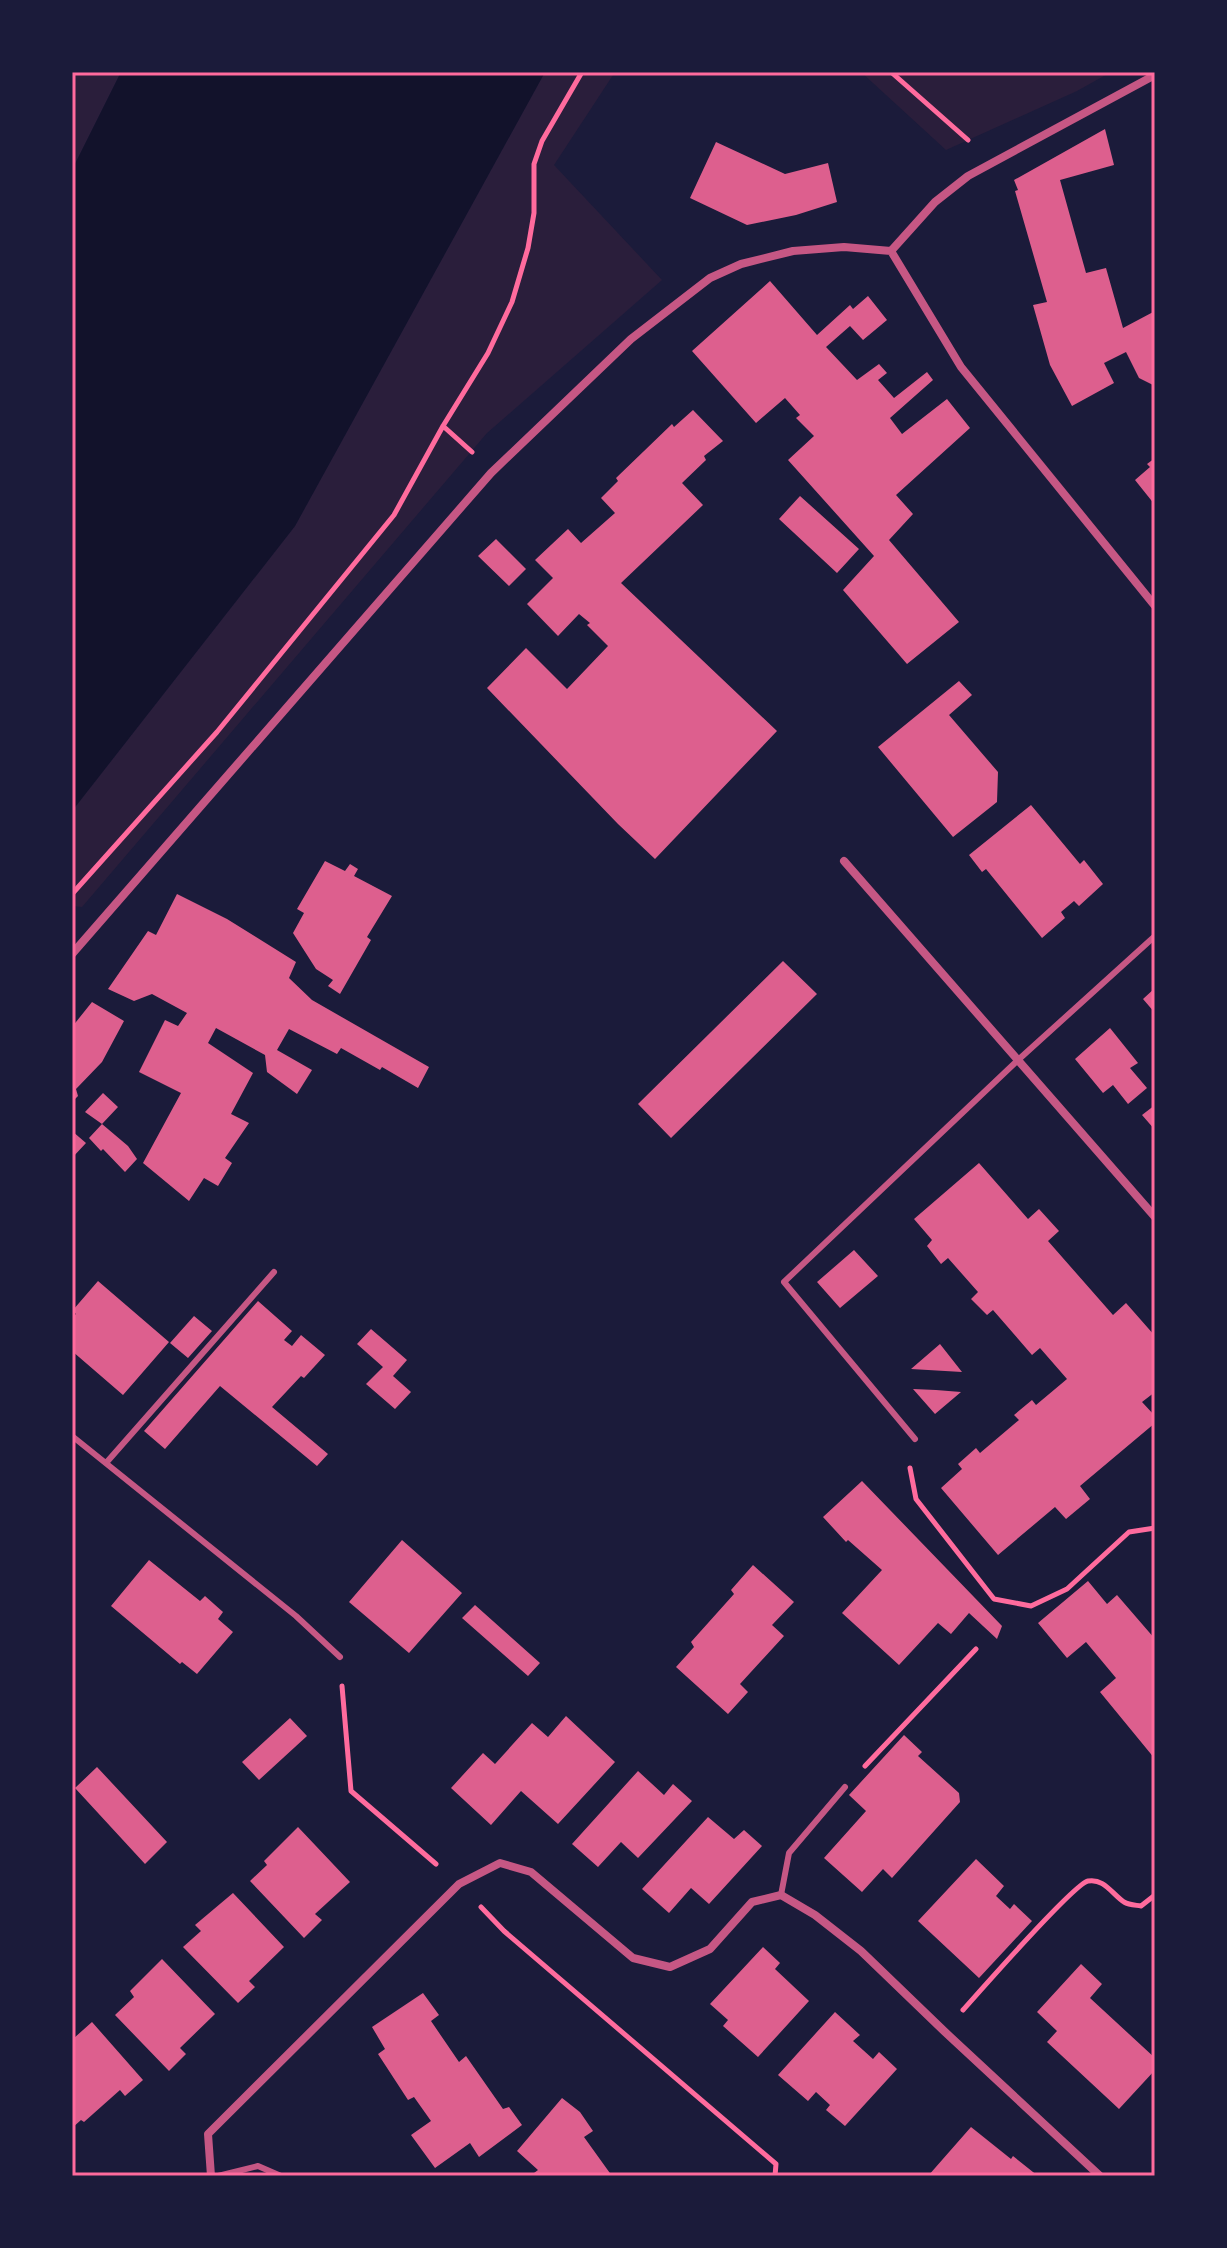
<svg xmlns="http://www.w3.org/2000/svg" width="1227" height="2248" font-family="Spectral,serif">
<style>
.green{fill:#2a1e3b}
.water{fill:#12122b}
.building{fill:#dd5f8e}
.lines{fill:none;stroke-linecap:round;stroke-linejoin:round}
.path{stroke:#ff6b9d;stroke-width:5}
.service{stroke:#c65784;stroke-width:6}
.minor{stroke:#c65784;stroke-width:8}
.neatline{fill:none;stroke:#ff6b9d;stroke-width:3}
</style>
<rect width="100%" height="100%" fill="#1b1b3a"/>
<path class="green" d="M 72,72 L 121,72 L 72,170 Z
M 545,72 L 615,72 L 554,165 L 662,280 L 487,433 L 82,907 L 72,906 L 72,811 L 295,526 Z
M 861,72 L 1111,72 L 1077,91 L 946,150 Z"/>
<path class="water" d="M 121,72 L 545,72 L 295,526 L 72,811 L 72,170 Z"/>
<path class="building" d="M 1105,129 L 1114,165 L 1060,180 L 1086,273 L 1106,268 L 1123,328 L 1155,311 L 1155,386 L 1139,378 L 1126,352 L 1104,363 L 1114,383 L 1072,406 L 1050,365 L 1033,305 L 1047,302 L 1015,191 L 1018,190 L 1014,180 Z
M 716,142 L 785,174 L 828,163 L 837,202 L 796,215 L 747,225 L 690,198 Z
M 770,281 L 817,335 L 850,305 L 853,309 L 868,296 L 887,320 L 863,340 L 850,326 L 826,347 L 857,380 L 879,364 L 887,373 L 878,380 L 894,398 L 927,372 L 933,380 L 890,418 L 902,434 L 947,399 L 970,428 L 896,495 L 913,514 L 889,540 L 959,622 L 907,664 L 843,590 L 874,556 L 788,460 L 814,436 L 796,418 L 800,415 L 785,398 L 756,423 L 692,351 Z
M 693,410 L 723,441 L 704,456 L 706,460 L 682,483 L 703,505 L 621,583 L 777,731 L 655,859 L 618,824 L 487,688 L 526,648 L 567,689 L 608,646 L 587,625 L 590,623 L 579,614 L 558,636 L 527,604 L 553,578 L 535,560 L 568,529 L 581,543 L 615,513 L 601,498 L 618,481 L 616,478 L 672,424 L 674,427 Z
M 1155,458 L 1155,505 L 1135,480 L 1150,467 L 1147,464 Z
M 800,496 L 859,549 L 837,573 L 779,519 Z
M 496,539 L 526,569 L 509,586 L 478,556 Z
M 959,681 L 972,695 L 949,715 L 998,772 L 997,802 L 953,837 L 878,747 Z
M 1031,805 L 1080,864 L 1084,860 L 1103,884 L 1079,906 L 1074,901 L 1061,912 L 1065,918 L 1042,938 L 986,869 L 982,872 L 969,855 Z
M 325,861 L 345,871 L 350,864 L 358,869 L 354,876 L 392,896 L 367,937 L 371,940 L 340,994 L 328,986 L 333,980 L 316,969 L 293,933 L 304,913 L 297,909 Z
M 177,894 L 227,919 L 296,962 L 289,978 L 312,1000 L 429,1067 L 418,1088 L 382,1067 L 380,1070 L 341,1048 L 337,1054 L 289,1029 L 277,1050 L 312,1070 L 297,1094 L 267,1072 L 265,1055 L 216,1028 L 208,1043 L 253,1073 L 231,1114 L 249,1123 L 225,1158 L 232,1163 L 218,1186 L 204,1178 L 189,1201 L 143,1163 L 181,1093 L 139,1072 L 165,1020 L 178,1026 L 187,1013 L 152,994 L 134,1001 L 108,989 L 148,931 L 156,935 Z
M 783,961 L 817,994 L 671,1138 L 638,1104 Z
M 1155,988 L 1155,1013 L 1143,999 Z
M 92,1002 L 124,1021 L 102,1062 L 76,1089 L 78,1096 L 72,1102 L 72,1027 Z
M 1110,1028 L 1138,1063 L 1130,1068 L 1147,1088 L 1128,1104 L 1113,1085 L 1103,1093 L 1075,1059 Z
M 103,1093 L 118,1107 L 102,1124 L 85,1112 Z
M 1155,1105 L 1155,1130 L 1142,1115 Z
M 102,1124 L 128,1146 L 137,1159 L 125,1172 L 103,1149 L 101,1151 L 89,1138 Z
M 72,1131 L 86,1143 L 72,1158 Z
M 979,1163 L 1028,1219 L 1039,1209 L 1059,1231 L 1048,1241 L 1113,1315 L 1126,1303 L 1155,1336 L 1155,1392 L 1142,1402 L 1155,1416 L 1155,1423 L 1080,1486 L 1090,1499 L 1066,1519 L 1055,1507 L 998,1555 L 941,1488 L 962,1469 L 958,1464 L 976,1448 L 980,1453 L 1019,1420 L 1014,1415 L 1032,1400 L 1036,1405 L 1067,1379 L 1040,1348 L 1032,1355 L 993,1310 L 987,1315 L 971,1299 L 978,1292 L 948,1258 L 941,1264 L 927,1246 L 932,1240 L 914,1219 Z
M 854,1250 L 878,1276 L 840,1308 L 817,1282 Z
M 98,1281 L 169,1342 L 123,1395 L 72,1351 L 72,1318 L 76,1314 L 73,1310 Z
M 258,1301 L 292,1331 L 284,1340 L 292,1346 L 301,1335 L 325,1355 L 304,1378 L 301,1376 L 272,1407 L 328,1454 L 317,1466 L 220,1386 L 165,1449 L 144,1431 Z
M 194,1316 L 212,1331 L 188,1358 L 170,1343 Z
M 371,1329 L 407,1360 L 393,1376 L 411,1392 L 395,1409 L 366,1384 L 383,1367 L 357,1344 Z
M 940,1344 L 962,1372 L 911,1369 Z
M 913,1389 L 936,1390 L 961,1392 L 935,1414 Z
M 862,1481 L 1002,1626 L 997,1639 L 969,1613 L 951,1634 L 938,1623 L 899,1665 L 842,1613 L 882,1570 L 848,1540 L 846,1542 L 823,1517 Z
M 402,1540 L 462,1593 L 409,1653 L 349,1602 Z
M 149,1560 L 200,1601 L 205,1596 L 223,1612 L 218,1619 L 233,1632 L 197,1674 L 182,1662 L 180,1664 L 111,1606 Z
M 753,1565 L 794,1602 L 772,1625 L 784,1636 L 740,1684 L 748,1692 L 728,1714 L 676,1667 L 694,1647 L 691,1642 L 734,1594 L 731,1590 Z
M 1088,1581 L 1107,1604 L 1117,1595 L 1155,1639 L 1155,1759 L 1100,1692 L 1116,1678 L 1086,1642 L 1067,1658 L 1038,1623 Z
M 475,1605 L 540,1663 L 528,1676 L 462,1618 Z
M 566,1716 L 615,1762 L 558,1824 L 521,1791 L 491,1825 L 451,1788 L 483,1753 L 495,1764 L 532,1723 L 548,1737 Z
M 290,1718 L 307,1736 L 259,1780 L 242,1762 Z
M 904,1735 L 922,1752 L 918,1756 L 959,1793 L 960,1802 L 892,1878 L 883,1869 L 862,1892 L 824,1858 L 866,1811 L 849,1795 Z
M 97,1767 L 167,1842 L 145,1864 L 75,1788 Z
M 638,1771 L 664,1795 L 673,1784 L 692,1801 L 638,1858 L 621,1842 L 598,1867 L 572,1844 Z
M 708,1817 L 734,1839 L 744,1830 L 762,1846 L 709,1904 L 691,1888 L 669,1913 L 642,1889 Z
M 298,1827 L 350,1882 L 315,1914 L 322,1920 L 304,1938 L 250,1881 L 267,1865 L 264,1861 Z
M 976,1859 L 1004,1886 L 996,1896 L 1010,1909 L 1014,1904 L 1032,1921 L 979,1978 L 918,1921 Z
M 233,1893 L 284,1947 L 249,1981 L 255,1987 L 238,2003 L 183,1947 L 201,1931 L 195,1925 Z
M 763,1947 L 780,1963 L 775,1969 L 809,2001 L 758,2057 L 723,2026 L 728,2020 L 710,2004 Z
M 162,1959 L 215,2014 L 180,2048 L 186,2054 L 169,2071 L 115,2015 L 134,1997 L 130,1991 Z
M 1081,1964 L 1102,1984 L 1090,1998 L 1155,2058 L 1155,2070 L 1119,2109 L 1047,2042 L 1057,2031 L 1037,2012 Z
M 423,1993 L 439,2015 L 431,2021 L 459,2062 L 466,2056 L 503,2109 L 509,2107 L 522,2125 L 479,2157 L 470,2143 L 435,2168 L 411,2135 L 431,2121 L 414,2097 L 408,2100 L 378,2054 L 385,2049 L 372,2027 Z
M 835,2012 L 860,2035 L 853,2041 L 873,2059 L 879,2052 L 897,2069 L 845,2126 L 826,2110 L 830,2105 L 816,2092 L 808,2101 L 778,2075 Z
M 92,2022 L 143,2080 L 125,2096 L 120,2090 L 84,2122 L 81,2120 L 72,2128 L 72,2037 L 74,2038 Z
M 562,2098 L 580,2112 L 593,2131 L 584,2137 L 612,2176 L 530,2176 L 538,2170 L 517,2151 Z
M 971,2127 L 1011,2159 L 1013,2156 L 1038,2176 L 928,2176 Z"/>
<g class="lines">
<path class="path" d="M 891,72 L 968,140
M 443,426 L 472,452
M 72,894 L 217,732 L 394,515 L 443,426 L 488,353 L 512,302 L 528,248 L 534,213 L 534,164 L 542,141 L 582,72
M 910,1468 L 916,1499 L 994,1599 L 1031,1606 L 1067,1589 L 1129,1532 L 1155,1528
M 342,1686 L 351,1791 L 436,1864
M 865,1766 L 976,1649
M 481,1907 L 504,1931 L 776,2164 L 775,2176
M 963,2010 C 979,1992 1074,1884 1088,1881 C 1104,1878 1112,1894 1124,1902 C 1129,1905 1135,1905 1141,1906 L 1155,1895"/>
<path class="service" d="M 72,1436 L 296,1616 L 340,1657
M 915,1439 L 784,1282 L 1017,1061 L 1155,936
M 106,1463 L 274,1272
M 781,1895 L 789,1853 L 845,1787
M 218,2176 L 258,2166 L 281,2176"/>
<path class="minor" d="M 891,251 L 961,367 L 1155,606
M 891,251 L 935,202 L 968,176 L 1155,75
M 844,861 L 1155,1217
M 72,954 L 491,473 L 631,339 L 710,278 L 741,264 L 793,251 L 844,247 L 891,251
M 211,2176 L 208,2134 L 459,1884 L 500,1863 L 531,1872 L 633,1958 L 670,1967 L 710,1949 L 752,1902 L 781,1895 L 815,1915 L 861,1951 L 944,2031 L 1100,2176"/>
</g>
<rect width="1227" height="2248" fill="none" stroke="#1b1b3a" stroke-width="148"/>
<rect x="74" y="74" width="1079" height="2100" class="neatline"/>
</svg>
